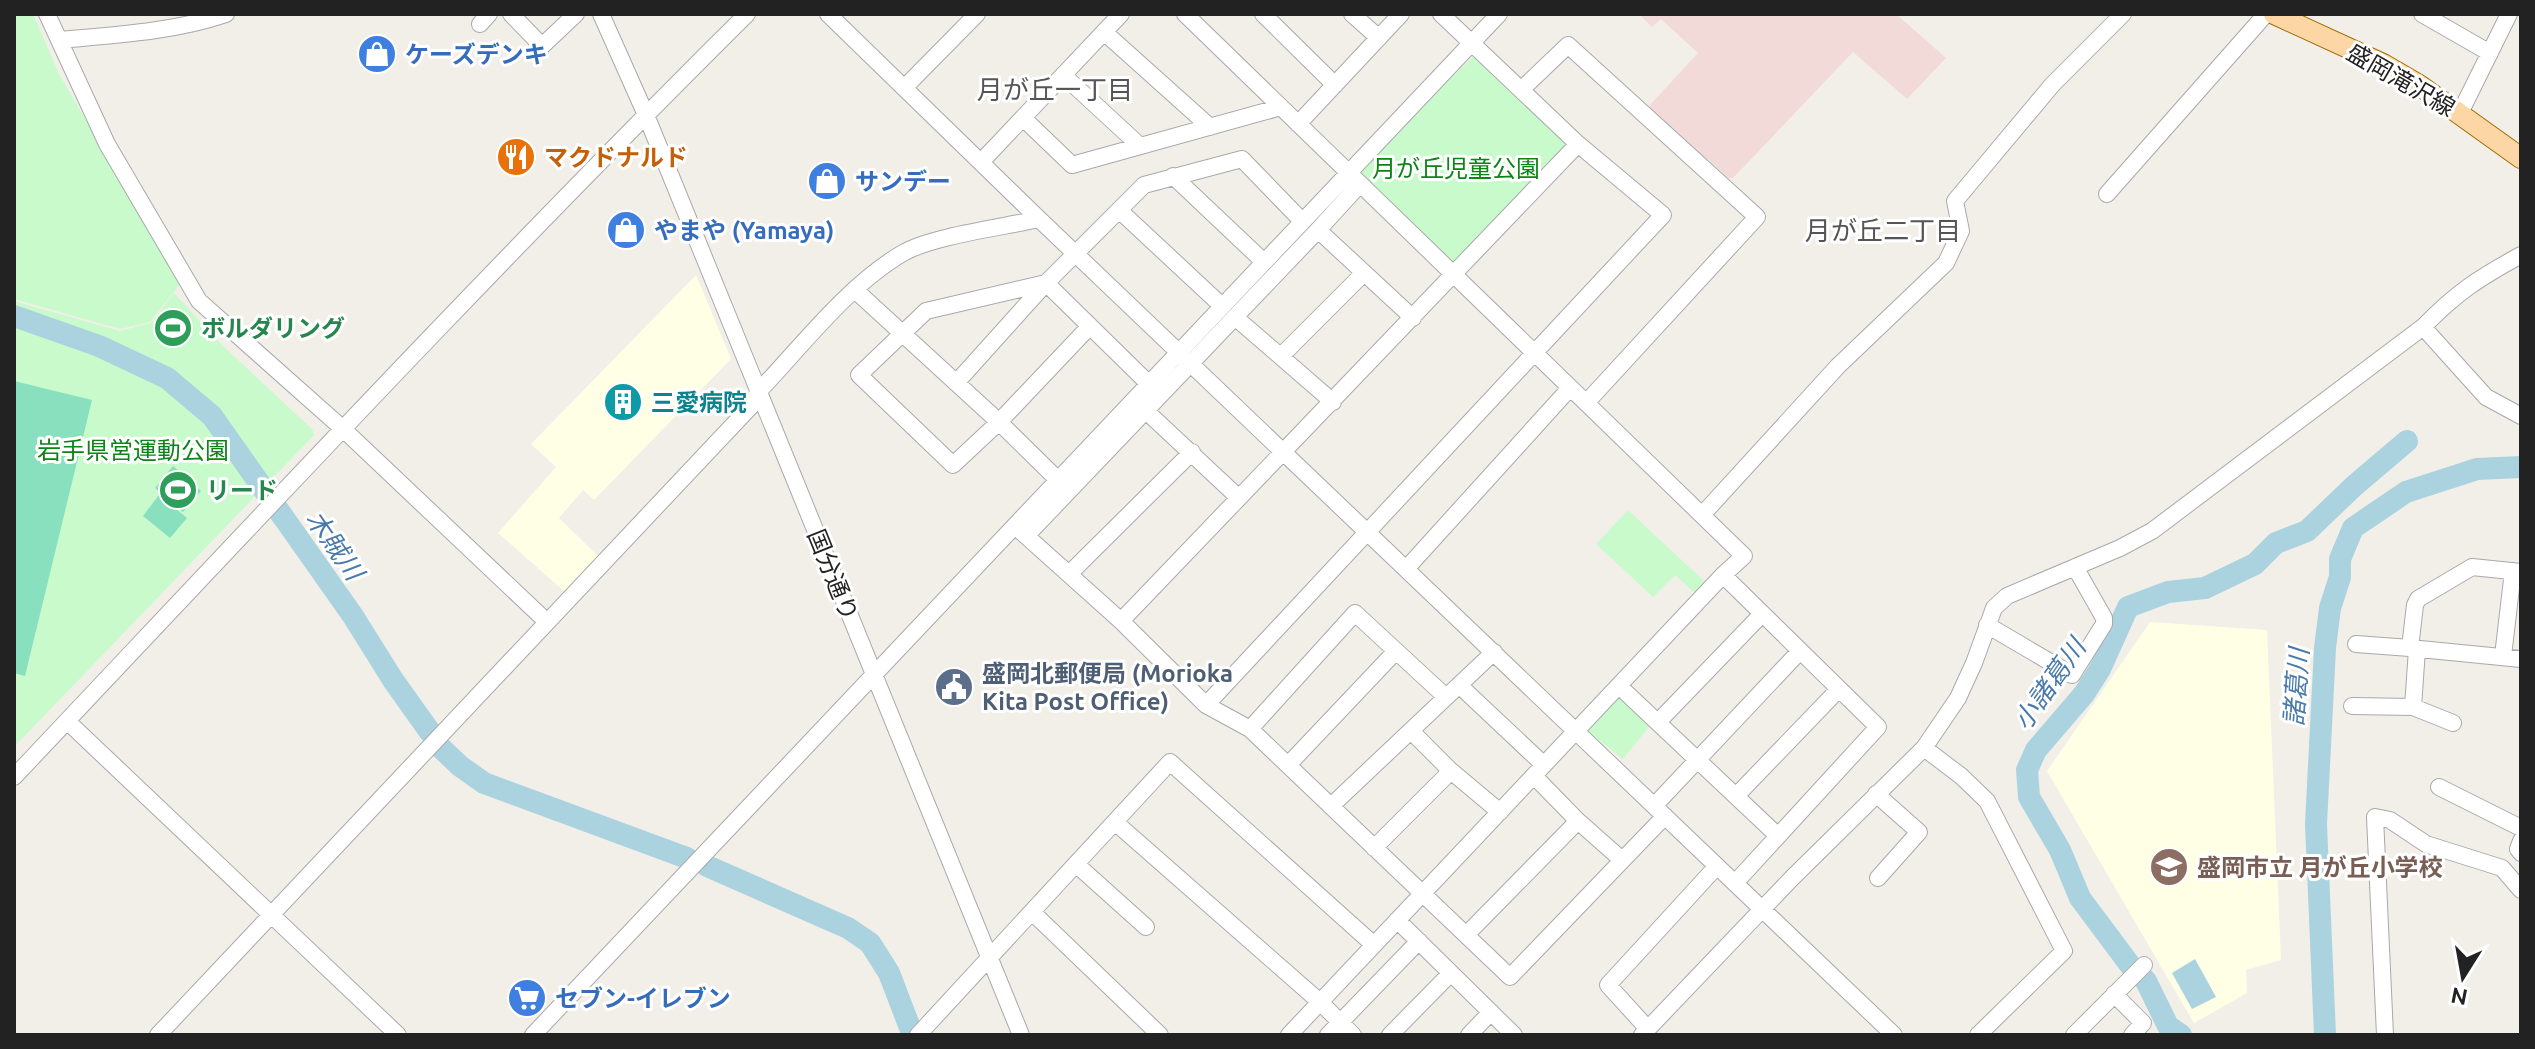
<svg xmlns="http://www.w3.org/2000/svg" width="2535" height="1049" font-family="Ubuntu,'Noto Sans JP',sans-serif">
<style>
.commercial{fill:#f2dad9}
.education{fill:#ffffe5}
.park{fill:#c8facc}
.pitch{fill:#88e0be}
.water{fill:#aad3df}
.lines{fill:none;stroke-linecap:round;stroke-linejoin:round}
.river{stroke:#aad3df;stroke-width:22}
.minor-casing{stroke:#a9a9a9;stroke-width:18}
.major-casing{stroke:#a06b00;stroke-width:22}
.minor{stroke:#fff;stroke-width:16}
.major{stroke:#fcd6a4;stroke-width:20}
.labels{text-anchor:middle;dominant-baseline:central;stroke-width:6;stroke-linejoin:round;paint-order:stroke}
.shop-label{font-size:24px;font-weight:bold;fill:#366cbe;stroke:#fff;text-anchor:start}
.street-label{font-size:24px;fill:#222;stroke:#fff}
.food-label{font-size:24px;font-weight:bold;fill:#c56008;stroke:#fff;text-anchor:start}
.park-label{font-size:24px;fill:#0c8416;stroke:#fff}
.leisure-label{font-size:24px;font-weight:bold;fill:#27864d;stroke:#fff;text-anchor:start}
.culture-label{font-size:24px;font-weight:bold;fill:#0d838f;stroke:#fff;text-anchor:start}
.service-label{font-size:24px;font-weight:bold;fill:#4e5e75;stroke:#fff;text-anchor:start}
.education-label{font-size:24px;font-weight:bold;fill:#785e54;stroke:#fff;text-anchor:start}
.neighbourhood-label{font-size:26px;fill:#555;stroke:#fff}
.water-label{font-size:26px;font-style:italic;fill:#4a7aab;stroke:#fff}
</style>
<rect width="100%" height="100%" fill="#f2efe9"/>
<path class="commercial" d="M 1639,14 L 1896,14 L 1946,58 L 1907,99 L 1853,52 L 1733,178 L 1728,178 L 1708,159 L 1699,160 L 1650,113 L 1650,105 L 1698,53 L 1661,19 L 1652,27 Z"/>
<path class="education" d="M 696,275 L 731,359 L 594,500 L 583,490 L 559,518 L 599,557 L 565,592 L 498,533 L 556,467 L 531,444 Z
M 2150,622 L 2267,630 L 2281,960 L 2246,970 L 2247,993 L 2194,1023 L 2047,771 Z"/>
<path class="park" d="M 14,14 L 33,14 L 59,74 L 181,283 L 150,322 L 120,329 L 14,299 Z
M 1473,57 L 1570,146 L 1458,270 L 1354,171 Z
M 174,293 L 223,346 L 312,429 L 314,435 L 14,747 L 14,301 L 120,331 L 151,323 Z
M 1628,510 L 1705,582 L 1695,593 L 1675,575 L 1653,597 L 1596,544 Z
M 1618,691 L 1653,722 L 1623,759 L 1585,729 Z"/>
<path class="pitch" d="M 173,310 L 188,326 L 172,343 L 157,330 Z
M 14,381 L 92,400 L 25,676 L 14,673 Z
M 173,466 L 201,491 L 183,512 L 155,488 Z
M 159,495 L 187,518 L 170,538 L 143,516 Z"/>
<path class="water" d="M 2195,959 L 2216,997 L 2192,1009 L 2172,973 Z"/>
<g class="lines">
<path class="river" d="M 14,316 L 99,346 L 167,378 L 212,416 L 353,616 L 393,680 L 430,732
M 441,748 L 460,766 L 484,783 L 687,858
M 707,866 L 848,928 L 870,943 L 889,973 L 912,1033
M 2181,1035 L 2168,1026 L 2146,981 L 2130,965 L 2080,898 L 2060,850 L 2029,797 L 2027,770 L 2036,750 L 2084,694 L 2100,669 L 2128,607 L 2168,592 L 2205,588 L 2255,564 L 2276,543 L 2307,531 L 2354,486 L 2407,441
M 2325,1035 L 2316,824 L 2325,648 L 2330,608 L 2340,577 L 2340,559 L 2353,528 L 2406,492 L 2477,469 L 2521,467"/>
<defs>
<path id="minor" d="M 47,14 L 107,144 L 199,301 L 342,428 L 546,621
M 511,14 L 542,46 L 576,14
M 601,14 L 646,115 L 1021,1035
M 828,14 L 1039,219 L 1894,1035
M 1185,14 L 1744,556 L 1723,575 L 1289,1035
M 1263,14 L 1335,85
M 1352,14 L 1379,38
M 2422,14 L 2490,53
M 480,24 L 489,14
M 1104,32 L 1210,127
M 59,40 C 115,35 173,32 226,14
M 1063,75 L 1140,146
M 904,88 L 977,14
M 1521,90 L 1568,45 L 1757,217 L 1586,403
M 2460,113 L 2509,14
M 1023,118 L 1072,165 L 1281,107
M 1298,124 L 1401,14
M 981,162 L 1121,14
M 1173,176 L 1264,262
M 2107,194 L 2266,14
M 1119,210 L 1222,306
M 1318,230 L 1360,184
M 855,290 L 999,422 L 1090,326
M 1236,318 L 1333,402
M 2423,327 L 2486,397 L 2521,416
M 1281,356 L 1364,273
M 956,383 L 1046,283 L 1149,384
M 1146,411 L 1239,498
M 1058,480 L 999,422 L 953,465 L 859,375 L 926,311 L 1046,283 L 1144,185 L 1242,159 L 1302,221
M 1702,515 L 1838,366 L 1946,263 L 1961,231 L 1955,201 L 2052,85 L 2123,14
M 1015,526 L 1121,621 L 1206,705 L 1250,729 L 1510,977 L 1665,816
M 1026,536 L 1318,230 L 1413,318
M 1406,569 L 1570,388
M 2521,572 L 2472,567 L 2418,599 L 2415,605 L 2410,648 L 2521,659
M 1069,574 L 1192,452
M 1723,575 L 1878,727 L 1735,883
M 1121,621 L 1578,144
M 1987,625 L 2072,675 L 2104,624 L 2104,618 L 2075,567
M 2356,644 L 2410,648
M 2503,656 L 2513,571
M 1459,685 L 1544,765
M 1619,686 L 1778,836
M 1206,705 L 1663,215 L 1578,144 L 1441,14
M 2352,706 L 2413,707 L 2417,649
M 2413,707 L 2453,723
M 67,721 L 398,1035
M 1658,722 L 1762,614
M 1250,729 L 1355,613 L 1446,697
M 1924,748 L 1961,776 L 1987,801 L 2064,951 L 1978,1035
M 1288,765 L 1396,651
M 1451,771 L 1500,812
M 14,777 C 256,521 497,262 747,14
M 2439,787 L 2521,828
M 1876,794 L 1919,832 L 1878,878
M 1736,796 L 1839,689
M 1331,806 L 1494,652
M 1654,806 L 1800,651
M 1578,821 L 1622,860
M 1116,823 L 1320,1002 L 1353,1035
M 2521,841 L 2518,849 L 2521,853
M 1374,848 L 1451,771 L 1411,731
M 1077,865 L 1146,927
M 1032,912 L 1160,1035
M 1397,920 L 1514,1035
M 1466,935 L 1578,821 L 1534,776
M 2114,994 L 2143,1023 L 2132,1035
M 1648,1029 L 1608,985 L 1717,866
M 158,1035 L 752,405 L 758,392 C 801,347 848,285 903,253 C 932,236 1004,227 1039,219
M 533,1035 L 1499,14
M 918,1035 L 1170,762 L 1374,945
M 1328,1035 L 1419,941
M 1390,1035 L 1451,973
M 1469,1035 L 1491,1012
M 1642,1035 L 1792,878 L 1924,748 L 1958,698 L 1974,663 L 1994,608 L 2007,596 L 2120,548 L 2152,531 L 2423,327 C 2457,292 2479,278 2521,255
M 2074,1035 L 2144,965
M 2385,1035 L 2375,817 L 2390,820 L 2426,844 L 2502,868 L 2521,890"/>
<path id="major" d="M 2274,14 L 2383,64 L 2419,85 L 2521,158"/>
</defs>
<use href="#minor" class="minor-casing"/>
<use href="#major" class="major-casing"/>
<use href="#minor" class="minor"/>
<use href="#major" class="major"/>
</g>
<defs>
<symbol id="shop-disc" viewBox="-11 -11 22 22"><circle r="9.5" fill="#3f7fe0" stroke="#fff"/><path d="M-5-2.5h2.3a2.7 3.5 0 0 1 5.4 0H5L5.5 6h-11ZM-1.5-2.5h3a1.5 2.3 0 0 0-3 0Z" fill="#fff"/></symbol>
<symbol id="restaurant-disc" viewBox="-11 -11 22 22"><circle r="9.5" fill="#e8710a" stroke="#fff"/><path d="M-5-6h1v4h1v-4h1v4h1v-4h1v5L-1.5 .5V6h-2V.5L-5-1ZM5-6V6H3V1.5H1.5Q1.5-4 5-6Z" fill="#fff"/></symbol>
<symbol id="stadium-disc" viewBox="-11 -11 22 22"><circle r="9.5" fill="#2e9e5b" stroke="#fff"/><path d="M0-5a6.5 5 0 1 0 0 10a6.5 5 0 1 0 0-10ZM-3.5-1.8h7v3.6h-7Z" fill="#fff"/></symbol>
<symbol id="building-disc" viewBox="-11 -11 22 22"><circle r="9.5" fill="#0f9aa8" stroke="#fff"/><path d="M-4-6H4V6H1V3H-1V6H-4ZM-2.5-4.3h1.7v1.8h-1.7ZM.8-4.3h1.7v1.8H.8ZM-2.5-1h1.7V.8h-1.7ZM.8-1h1.7V.8H.8Z" fill="#fff"/></symbol>
<symbol id="civic-disc" viewBox="-11 -11 22 22"><circle r="9.5" fill="#5c6f8a" stroke="#fff"/><path d="M-.6-6.5H3V-4.5H.6V-3L4-1V1h2V6H-6V1h2V-1L-.6-3ZM-1.2 2.5V6h2.4V2.5Z" fill="#fff"/></symbol>
<symbol id="school-disc" viewBox="-11 -11 22 22"><circle r="9.5" fill="#8d6e63" stroke="#fff"/><path d="M0-5L7-2L0 1L-7-2ZM-4 1L0 2.5L4 1V4Q0 6-4 4Z" fill="#fff"/></symbol>
<symbol id="supermarket-disc" viewBox="-11 -11 22 22"><circle r="9.5" fill="#3f7fe0" stroke="#fff"/><path d="M-6-5.5h2.5l.6 2H6L4.5 2H-2.5L-4.4-4H-6ZM-1.5 3.2a1.3 1.3 0 1 0 .1 0ZM3 3.2a1.3 1.3 0 1 0 .1 0Z" fill="#fff"/></symbol>
</defs>
<g fill-rule="evenodd">
<use href="#shop-disc" x="355" y="32" width="44" height="44"/>
<use href="#restaurant-disc" x="494" y="135" width="44" height="44"/>
<use href="#shop-disc" x="805" y="159" width="44" height="44"/>
<use href="#shop-disc" x="604" y="208" width="44" height="44"/>
<use href="#stadium-disc" x="151" y="306" width="44" height="44"/>
<use href="#building-disc" x="601" y="380" width="44" height="44"/>
<use href="#stadium-disc" x="156" y="468" width="44" height="44"/>
<use href="#civic-disc" x="932" y="665" width="44" height="44"/>
<use href="#school-disc" x="2147" y="845" width="44" height="44"/>
<use href="#supermarket-disc" x="505" y="976" width="44" height="44"/>
</g>
<g class="labels">
<g class="shop-label">
<text x="405" y="54">ケーズデンキ</text>
<text x="855" y="181">サンデー</text>
<text x="654" y="230">やまや (Yamaya)</text>
<text x="555" y="998">セブン-イレブン</text>
</g>
<g class="street-label">
<text transform="translate(2401 80) rotate(30)">盛岡滝沢線</text>
<text transform="translate(833 575) rotate(68)">国分通り</text>
</g>
<g class="food-label">
<text x="544" y="157">マクドナルド</text>
</g>
<g class="park-label">
<text x="1456" y="168">月が丘児童公園</text>
<text x="133" y="450">岩手県営運動公園</text>
</g>
<g class="leisure-label">
<text x="201" y="328">ボルダリング</text>
<text x="206" y="490">リード</text>
</g>
<g class="culture-label">
<text x="651" y="402">三愛病院</text>
</g>
<g class="service-label">
<text x="982" y="673">盛岡北郵便局 (Morioka<tspan x="982" dy="28">Kita Post Office)</tspan></text>
</g>
<g class="education-label">
<text x="2197" y="867">盛岡市立 月が丘小学校</text>
</g>
<g class="neighbourhood-label">
<text x="1055" y="89">月が丘一丁目</text>
<text x="1883" y="230">月が丘二丁目</text>
</g>
<g class="water-label">
<text transform="translate(335 545) rotate(55)">木賊川</text>
<text transform="translate(2049 684) rotate(-55)">小諸葛川</text>
<text transform="translate(2296 687) rotate(-86)">諸葛川</text>
</g>
</g>
<rect width="2535" height="1049" fill="none" stroke="#222222" stroke-width="32"/>
<g transform="translate(2463 977) rotate(191)" stroke="#ffffff" stroke-width="6" paint-order="stroke">
<path d="M0-6L14 30L0 20L-14 30Z" fill="#222222"/>
<text y="-12" font-size="22" font-weight="bold" text-anchor="middle" fill="#222222">N</text>
</g>
</svg>
